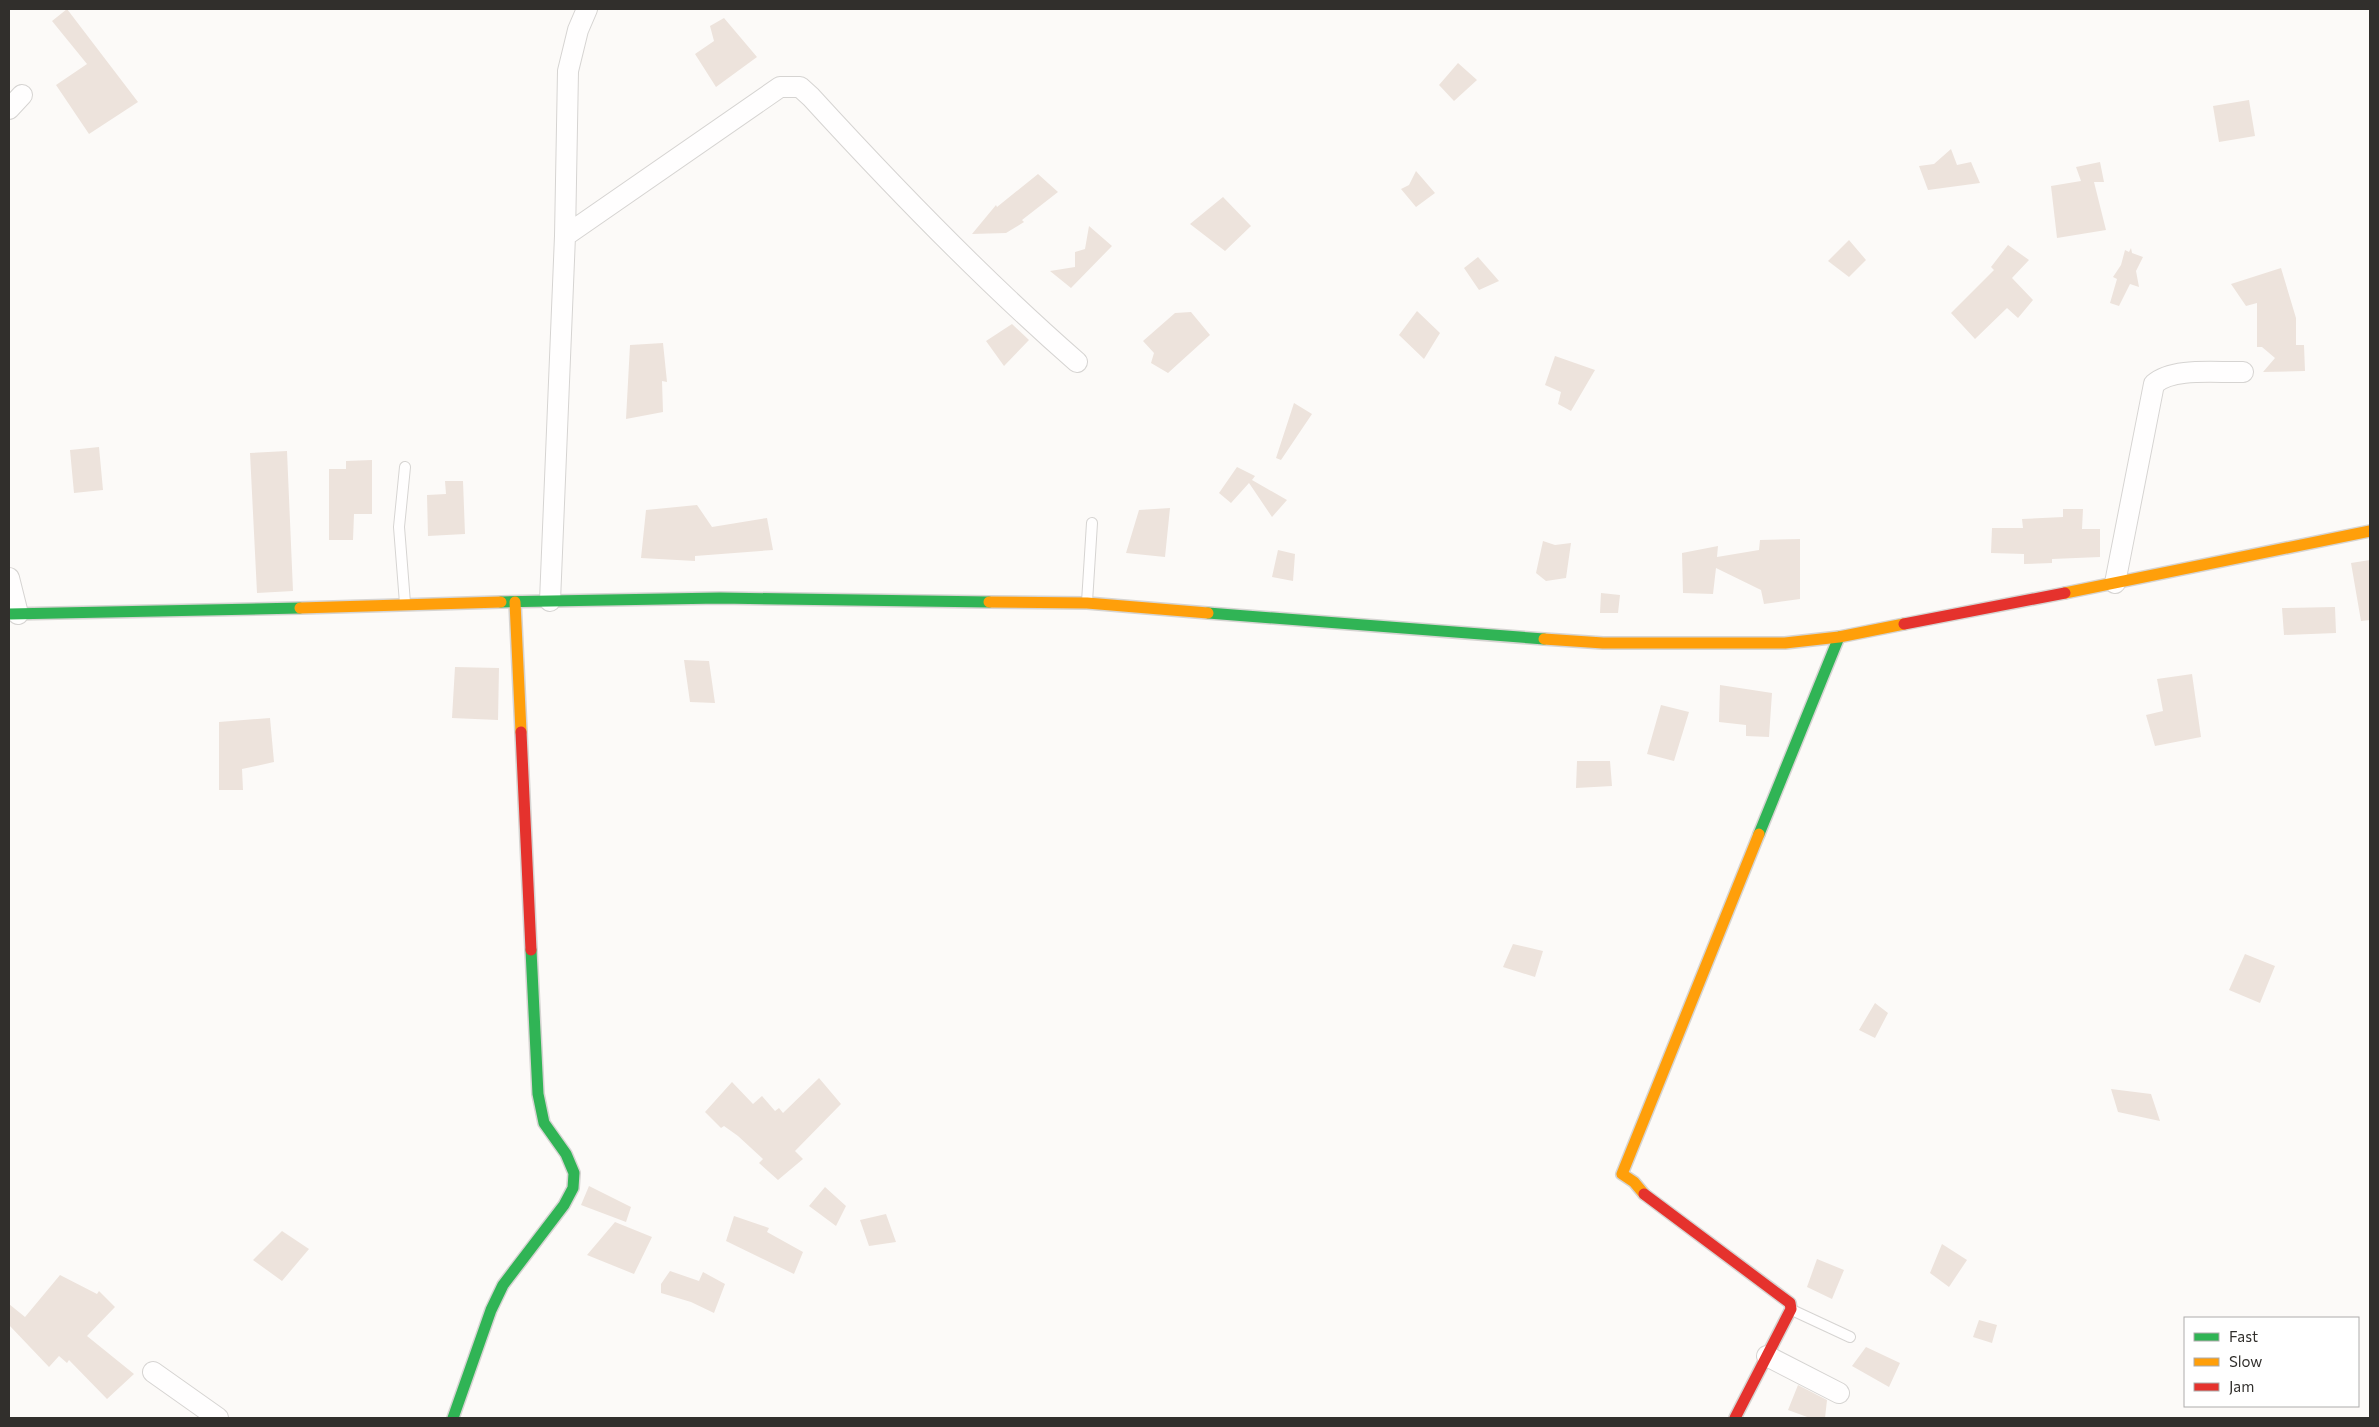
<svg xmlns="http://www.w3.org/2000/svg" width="2379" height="1427" font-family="Commissioner,sans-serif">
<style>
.building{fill:#ede3dc}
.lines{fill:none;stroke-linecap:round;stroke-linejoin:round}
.lane-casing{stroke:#d6d4d2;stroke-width:12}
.street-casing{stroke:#d6d4d2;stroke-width:22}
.fast-casing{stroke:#d6d4d2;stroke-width:14}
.slow-casing{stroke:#d6d4d2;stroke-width:14}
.jam-casing{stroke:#d6d4d2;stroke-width:14}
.lane{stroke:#fffefe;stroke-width:10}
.street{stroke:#fffefe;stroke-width:20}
.fast{stroke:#30b455;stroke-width:11}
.slow{stroke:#ff9f0a;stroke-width:11}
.jam{stroke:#e5322d;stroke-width:11}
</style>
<rect width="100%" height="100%" fill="#fcfaf8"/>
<path class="building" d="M 67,9 L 138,102 L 89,134 L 56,85 L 87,64 L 52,21 Z
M 724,18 L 757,57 L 716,87 L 695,54 L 714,41 L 710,26 Z
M 1458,63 L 1477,80 L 1454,101 L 1439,85 Z
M 2249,100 L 2255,136 L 2219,142 L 2213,106 Z
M 1951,149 L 1957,165 L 1971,162 L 1980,183 L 1928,190 L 1919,166 L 1934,164 Z
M 2100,162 L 2104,182 L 2094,182 L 2106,230 L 2057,238 L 2051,186 L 2081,181 L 2076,167 Z
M 1416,171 L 1435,193 L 1416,207 L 1401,189 L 1409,185 Z
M 1038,174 L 1058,192 L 1022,220 L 1024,222 L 1006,233 L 972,234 L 996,205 L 997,207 Z
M 1223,197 L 1251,226 L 1225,251 L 1190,224 Z
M 1089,226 L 1112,246 L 1071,288 L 1050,271 L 1075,267 L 1075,252 L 1085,249 Z
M 1849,240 L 1866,260 L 1849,277 L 1828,261 Z
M 2008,245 L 2029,260 L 2012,278 L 2033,300 L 2018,318 L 2007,308 L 1975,339 L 1951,313 L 1994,270 L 1991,267 Z
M 2131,248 L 2132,253 L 2143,257 L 2136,271 L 2139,287 L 2130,284 L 2119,306 L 2110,303 L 2117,279 L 2113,277 L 2121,265 L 2125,250 L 2129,252 Z
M 1478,257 L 1499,281 L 1479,290 L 1464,268 Z
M 2281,268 L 2296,318 L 2296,345 L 2304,345 L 2305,371 L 2263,372 L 2275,358 L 2262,347 L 2257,347 L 2257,303 L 2246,306 L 2231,284 Z
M 1417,311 L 1440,333 L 1424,359 L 1399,335 Z
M 1191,312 L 1210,335 L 1168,373 L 1151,363 L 1154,353 L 1143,341 L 1175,313 Z
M 1012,324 L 1029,340 L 1004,366 L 986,341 Z
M 663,343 L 667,382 L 662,381 L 663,412 L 626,419 L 630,345 Z
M 1555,356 L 1595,370 L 1571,411 L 1558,404 L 1561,392 L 1545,385 Z
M 1294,403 L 1312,414 L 1281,460 L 1276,458 Z
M 99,447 L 103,490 L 74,493 L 70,450 Z
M 287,451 L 293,591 L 257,593 L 250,453 Z
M 372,460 L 372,514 L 354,514 L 353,540 L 329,540 L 329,469 L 346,469 L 346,461 Z
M 1237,467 L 1255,476 L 1252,480 L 1287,500 L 1272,517 L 1249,483 L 1231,503 L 1219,493 Z
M 445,481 L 463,481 L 465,534 L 428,536 L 427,495 L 446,494 Z
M 697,505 L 712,527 L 767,518 L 773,550 L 695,556 L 695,561 L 641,558 L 646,510 Z
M 1170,508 L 1165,557 L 1126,553 L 1139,510 Z
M 2063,509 L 2083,509 L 2082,529 L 2100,529 L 2100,557 L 2052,559 L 2052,563 L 2024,564 L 2024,554 L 1991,553 L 1992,528 L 2023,528 L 2022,519 L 2063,517 Z
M 1800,539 L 1800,599 L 1764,604 L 1761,590 L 1716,568 L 1713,594 L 1683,593 L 1682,553 L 1718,546 L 1717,557 L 1759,550 L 1760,540 Z
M 1543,541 L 1555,545 L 1571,543 L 1566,578 L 1546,581 L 1536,573 Z
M 1278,550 L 1295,554 L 1293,581 L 1272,577 Z
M 2370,560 L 2370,620 L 2361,621 L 2351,563 Z
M 1601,593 L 1620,595 L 1618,613 L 1600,613 Z
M 2335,607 L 2336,633 L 2284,635 L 2282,608 Z
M 684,660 L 709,661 L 715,703 L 690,702 Z
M 455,667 L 499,668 L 498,720 L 452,718 Z
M 2192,674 L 2201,737 L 2155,746 L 2146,715 L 2163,711 L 2157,679 Z
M 1720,685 L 1772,693 L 1769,737 L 1746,736 L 1746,725 L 1719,722 Z
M 1661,705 L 1689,712 L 1674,761 L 1647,754 Z
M 270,718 L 274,762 L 242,769 L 243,790 L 219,790 L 219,722 Z
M 1577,761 L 1610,761 L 1612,786 L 1576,788 Z
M 1513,944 L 1543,951 L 1535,977 L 1503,967 Z
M 2245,954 L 2275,966 L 2260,1003 L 2229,990 Z
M 1875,1003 L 1888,1013 L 1875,1038 L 1859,1030 Z
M 819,1078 L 841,1104 L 795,1151 L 803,1159 L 778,1180 L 759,1163 L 763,1159 L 738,1136 L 724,1126 L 721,1128 L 705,1112 L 732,1082 L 753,1104 L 762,1096 L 775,1111 L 779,1108 L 783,1113 Z
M 2111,1089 L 2151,1094 L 2160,1121 L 2118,1112 Z
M 589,1186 L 631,1207 L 626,1222 L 581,1205 Z
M 825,1187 L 846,1206 L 836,1226 L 809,1206 Z
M 886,1214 L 896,1242 L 869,1246 L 860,1220 Z
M 734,1216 L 769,1228 L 767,1232 L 803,1252 L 794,1274 L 726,1241 Z
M 615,1222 L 652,1237 L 634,1274 L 587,1255 Z
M 282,1231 L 309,1249 L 282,1281 L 253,1260 Z
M 1942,1244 L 1967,1260 L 1949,1287 L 1930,1273 Z
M 1817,1259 L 1844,1270 L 1832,1299 L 1807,1287 Z
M 670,1271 L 699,1281 L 703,1272 L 725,1284 L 714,1313 L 691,1302 L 661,1293 L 661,1284 Z
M 60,1275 L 97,1294 L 99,1291 L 115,1307 L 87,1336 L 134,1374 L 107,1399 L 69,1360 L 67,1363 L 59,1356 L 49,1367 L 9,1325 L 9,1304 L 25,1317 Z
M 1979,1320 L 1997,1325 L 1992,1343 L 1973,1337 Z
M 1866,1347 L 1900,1363 L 1889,1387 L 1852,1366 Z
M 1798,1385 L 1827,1400 L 1825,1418 L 1810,1418 L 1788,1410 Z"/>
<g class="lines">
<defs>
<path id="lane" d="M 405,467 L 399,527 L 405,603
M 1087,602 L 1092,523
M 1792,1310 L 1850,1337"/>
<path id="street" d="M 9,109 L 22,95
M 565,236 L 780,87 L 800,87 L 811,97 C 896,190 982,279 1077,362
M 9,578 L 18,614
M 2115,583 L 2154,384 C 2173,367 2217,373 2243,372
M 550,601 L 565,236 L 568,71 L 578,30 L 587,9
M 1767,1356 L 1839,1393
M 153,1372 L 218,1418"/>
<path id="fast" d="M 501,602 L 720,598 L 989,602
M 1208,613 L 1544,639
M 9,614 L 300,608
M 1759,834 L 1839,637
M 453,1418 L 491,1310 L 503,1285 L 564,1205 L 573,1188 L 574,1173 L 566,1154 L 544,1123 L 538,1094 L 531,950"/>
<path id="slow" d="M 2065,593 L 2370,531
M 515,602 L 521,732
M 989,602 L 1087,603 L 1208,613
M 300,608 L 501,602
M 1544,639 L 1603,643 L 1785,643 L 1839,637 L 1904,624
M 1644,1194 L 1634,1182 L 1622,1174 L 1759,834"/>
<path id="jam" d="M 1904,624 L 2065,593
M 521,732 L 531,950
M 1644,1194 L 1790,1303 L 1791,1309 L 1735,1418"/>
</defs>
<use href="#lane" class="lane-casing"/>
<use href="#street" class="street-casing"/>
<use href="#fast" class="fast-casing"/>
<use href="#slow" class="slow-casing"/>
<use href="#jam" class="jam-casing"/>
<use href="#lane" class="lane"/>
<use href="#street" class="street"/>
<use href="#fast" class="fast"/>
<use href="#slow" class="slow"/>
<use href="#jam" class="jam"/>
</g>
<rect width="2379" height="1427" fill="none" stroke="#312f2c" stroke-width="20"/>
<rect x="2184" y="1317" width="175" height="90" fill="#ffffff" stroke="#adacab"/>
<rect x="2194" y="1333" width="25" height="8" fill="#30b455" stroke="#adacab"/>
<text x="2229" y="1342" font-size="15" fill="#312f2c">Fast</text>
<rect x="2194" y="1358" width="25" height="8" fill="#ff9f0a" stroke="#adacab"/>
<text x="2229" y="1367" font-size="15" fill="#312f2c">Slow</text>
<rect x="2194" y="1383" width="25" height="8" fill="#e5322d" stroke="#adacab"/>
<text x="2229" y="1392" font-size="15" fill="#312f2c">Jam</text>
</svg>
